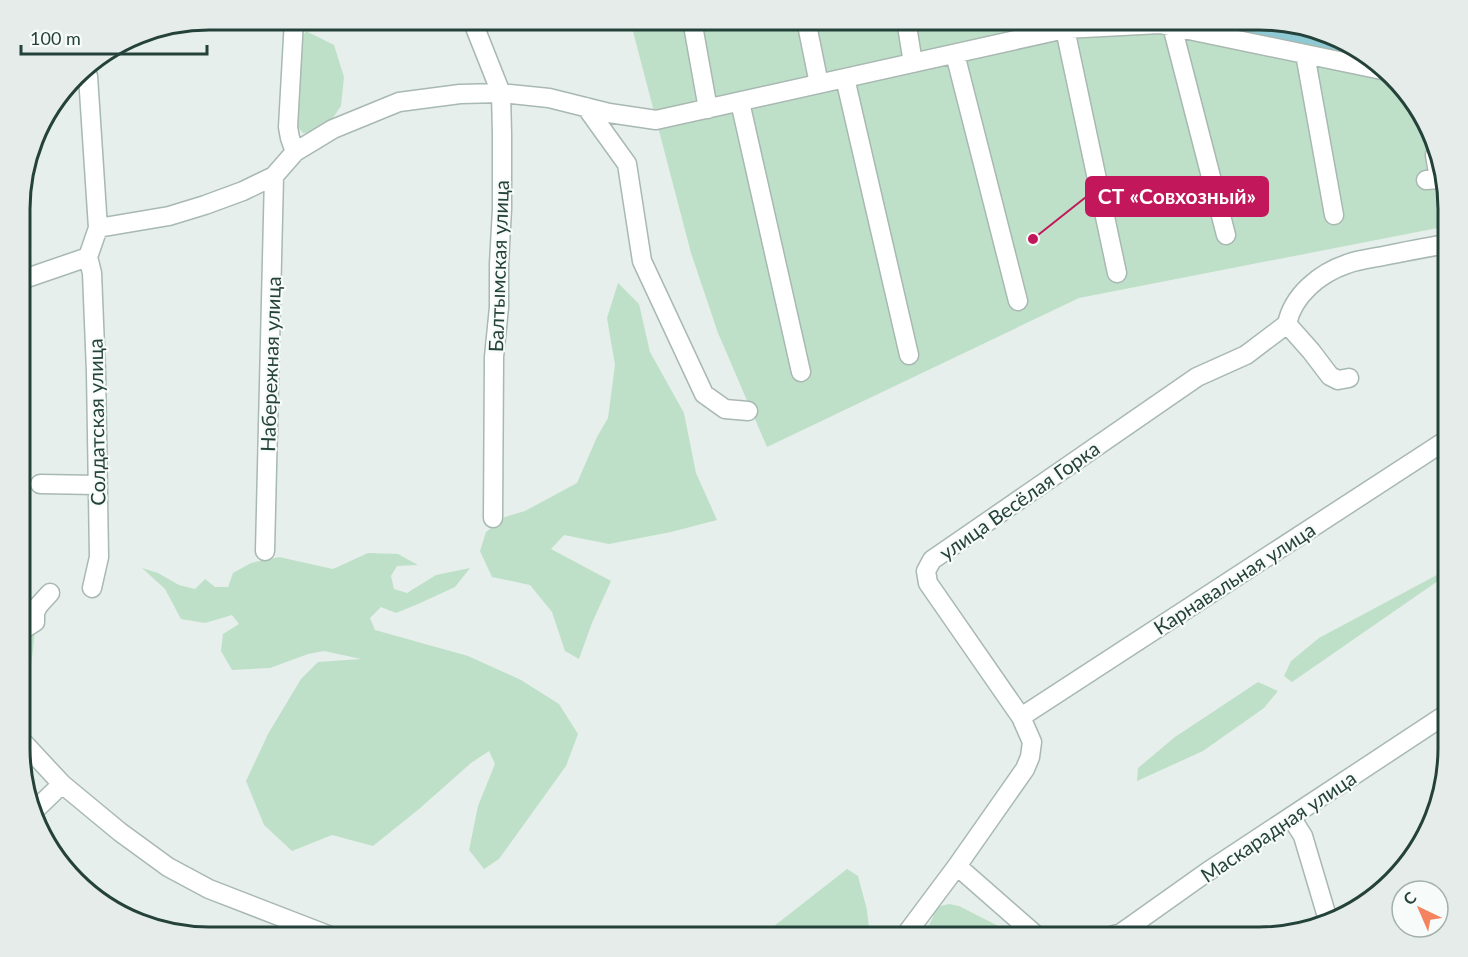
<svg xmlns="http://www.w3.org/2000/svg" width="1468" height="957" font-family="Lato,sans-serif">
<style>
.green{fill:#bfe0c8}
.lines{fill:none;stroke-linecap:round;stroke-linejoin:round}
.river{stroke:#8ec9d4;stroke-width:22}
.minor-casing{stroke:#a8b8b2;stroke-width:21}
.minor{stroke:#fff;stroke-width:18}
.labels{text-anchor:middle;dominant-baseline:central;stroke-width:4.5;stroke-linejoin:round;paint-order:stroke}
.street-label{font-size:20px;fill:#24423a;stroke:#f7fbf9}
.rim{fill:none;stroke:#24423a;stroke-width:3}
.leader{fill:none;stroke:#c2185b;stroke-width:2}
.callout-dot{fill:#c2185b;stroke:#f7fbf9;stroke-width:2}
.callout{fill:#c2185b;stroke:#c2185b;stroke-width:2}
.callout-label{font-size:21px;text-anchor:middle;font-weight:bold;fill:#fff}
</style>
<rect width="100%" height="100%" fill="#e6efeb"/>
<path class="green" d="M 630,20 L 1259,20 L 1319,29 L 1364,52 L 1423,115 L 1448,197 L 1448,226 L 1079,298 L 767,447 L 718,333 L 691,253 Z
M 306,31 L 334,45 L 344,77 L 341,106 L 330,122 L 314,132 L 303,133 L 296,125 L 297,45 Z
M 618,283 L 639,304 L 650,352 L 684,413 L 696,473 L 717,520 L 671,532 L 609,544 L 564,535 L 551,549 L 611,581 L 592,623 L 579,659 L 565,651 L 552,612 L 530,585 L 492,577 L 480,551 L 486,532 L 505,517 L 525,511 L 577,483 L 597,437 L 608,418 L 615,365 L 607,318 Z
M 368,553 L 398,554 L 418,565 L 397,566 L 391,576 L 394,589 L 407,593 L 436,575 L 470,568 L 455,587 L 418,604 L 396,613 L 381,607 L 370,618 L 375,630 L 468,656 L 521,680 L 559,704 L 578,734 L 566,766 L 499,859 L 484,869 L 469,850 L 478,806 L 495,764 L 489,751 L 471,763 L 419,809 L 373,846 L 332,835 L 292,851 L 264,825 L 246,781 L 268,734 L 301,679 L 318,662 L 361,659 L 324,651 L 308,654 L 270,668 L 232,670 L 221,651 L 223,634 L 239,624 L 232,615 L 205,623 L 181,619 L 165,589 L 142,568 L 158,573 L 179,585 L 195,589 L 205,579 L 215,587 L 228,587 L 233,573 L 251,563 L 279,557 L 333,569 Z
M 1448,569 L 1448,574 L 1292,682 L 1284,676 L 1291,661 L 1319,638 Z
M 21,612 L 35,630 L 31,668 L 21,678 Z
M 1258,682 L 1278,691 L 1264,708 L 1203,751 L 1137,781 L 1138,768 L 1175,737 Z
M 847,869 L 858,876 L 867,910 L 870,937 L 760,937 Z
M 949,904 L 959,906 L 1020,937 L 932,937 L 929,926 L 937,907 Z"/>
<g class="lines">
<path class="river" d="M 1211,20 L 1295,38 L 1350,45"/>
<defs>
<path id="minor" d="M 294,20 L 288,127 L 290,138 L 295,152
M 472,20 L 501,93 L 502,134 L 502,209 L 499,264 L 499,307 L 494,357 L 493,518
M 692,20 L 708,109
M 806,20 L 819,84
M 906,20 L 913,63
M 1172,26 L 1226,235
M 1065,29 L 1117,273
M 955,54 L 1018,301
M 1305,54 L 1334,215
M 82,70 L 88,76 L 98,228 L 88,257 L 92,273 L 96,372 L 99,557 L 92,588
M 845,78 L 909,355
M 740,102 L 801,372
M 586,107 L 627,164 L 642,261 L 704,394 L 725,409 L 748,411
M 1426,180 L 1439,179 L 1435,155
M 98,228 L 169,216 L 205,205 L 243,191 L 274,176 L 295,152 L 333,129 L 399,102 L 460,94 L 501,93 L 549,98 L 609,113 L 656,120 L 1065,29 L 1160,24 L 1382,70
M 21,280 L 88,257
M 1287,324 C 1293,295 1320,273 1347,264 C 1360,259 1375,258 1388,255 C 1408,251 1428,247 1448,244
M 1287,324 L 1311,351 L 1330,376 L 1338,380 L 1349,378
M 40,484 L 97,485
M 265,551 L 274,176
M 21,631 L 35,622 L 35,612 L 39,605 L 50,593
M 1021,717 L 1448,439
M 21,740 L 62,784 L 120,832 L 168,867 L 209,889 L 333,937
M 34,811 L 62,784
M 1291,817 L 1303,836 L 1328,920
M 957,866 L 1038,937
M 904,937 L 957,866 L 1025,769 L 1030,757 L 1032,742 L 1021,717 L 928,583 L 926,571 L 932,560 L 1197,377 L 1246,355 L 1287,324
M 1107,937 L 1121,933 L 1207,872 L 1448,713"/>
</defs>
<use href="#minor" class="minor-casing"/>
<use href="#minor" class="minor"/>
</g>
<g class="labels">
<g class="street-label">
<text transform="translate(498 266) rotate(-88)">Балтымская улица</text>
<text transform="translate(270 364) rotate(-88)">Набережная улица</text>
<text transform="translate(96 422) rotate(-91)">Солдатская улица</text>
<text transform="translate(1019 500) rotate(-35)">улица Весёлая Горка</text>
<text transform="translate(1234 578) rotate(-33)">Карнавальная улица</text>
<text transform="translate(1278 826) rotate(-34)">Маскарадная улица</text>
</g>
</g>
<path d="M0 0H1468V957H0ZM209 30H1259A179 179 0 0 1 1438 209V748A179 179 0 0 1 1259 927H209A179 179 0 0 1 30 748V209A179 179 0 0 1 209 30Z" fill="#e6ecea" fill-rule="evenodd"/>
<path class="rim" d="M209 30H1259A179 179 0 0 1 1438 209V748A179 179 0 0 1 1259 927H209A179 179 0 0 1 30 748V209A179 179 0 0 1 209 30Z"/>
<path class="leader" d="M1033 239L1086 197"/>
<circle class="callout-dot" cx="1033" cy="239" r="6"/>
<rect class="callout" x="1086" y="177" width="182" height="39" rx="6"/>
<g class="callout-label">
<text x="1177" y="204">СТ «Совхозный»</text>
</g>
<g transform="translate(1420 909) rotate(316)"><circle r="28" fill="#f7fbf9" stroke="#a3b1ad" stroke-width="1.5"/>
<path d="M0-4.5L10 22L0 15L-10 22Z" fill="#f4845f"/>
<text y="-9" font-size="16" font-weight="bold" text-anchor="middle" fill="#24423a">С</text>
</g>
<path d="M21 45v9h186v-9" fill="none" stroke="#24423a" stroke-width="3"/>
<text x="30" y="45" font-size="18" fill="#24423a" stroke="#f7fbf9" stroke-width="4.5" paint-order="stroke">100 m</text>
</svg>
